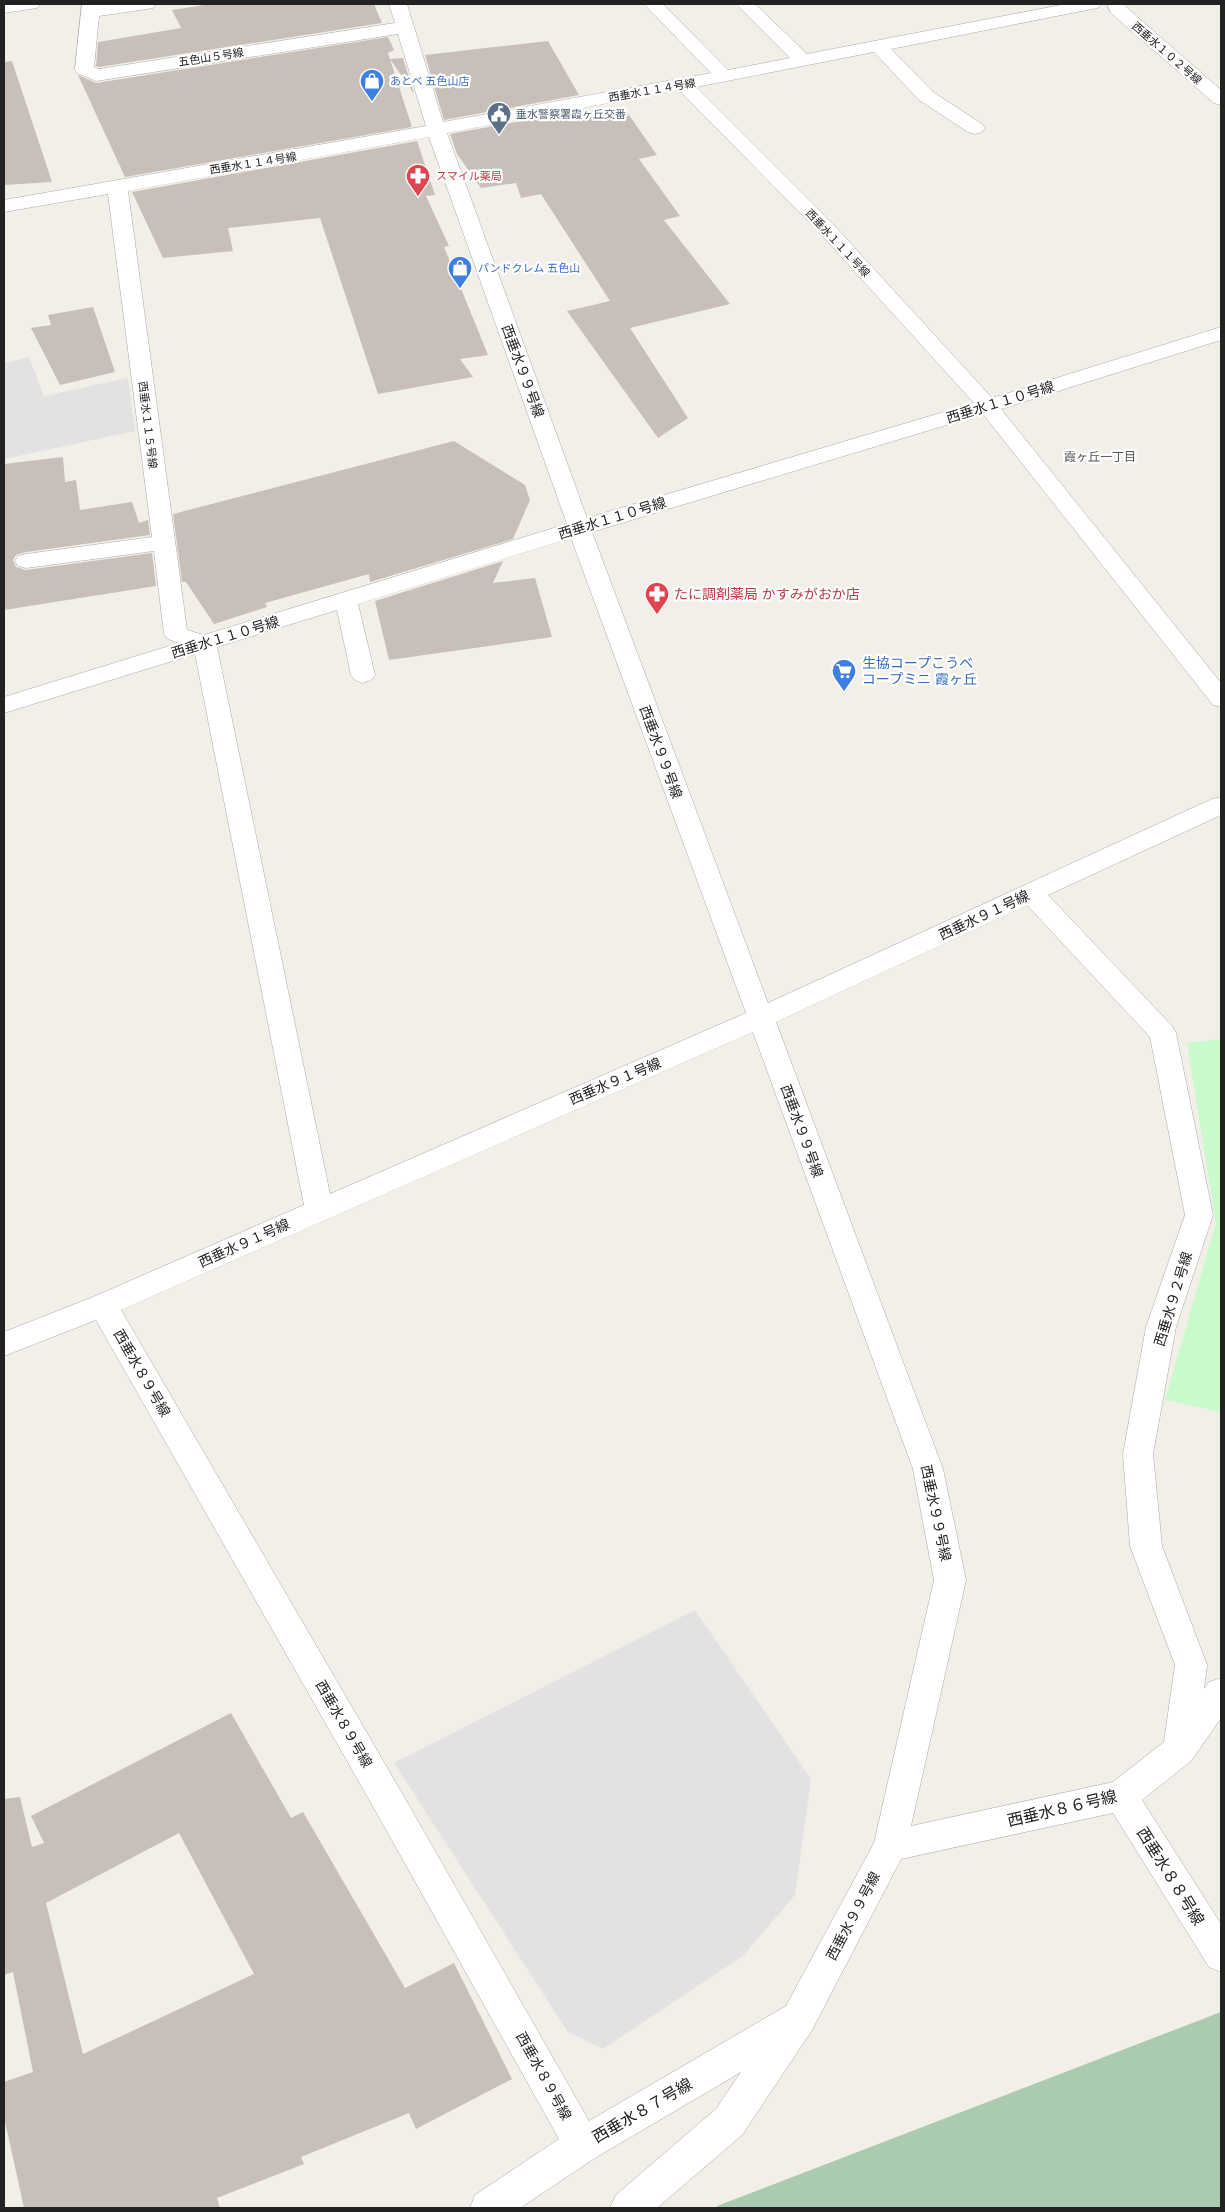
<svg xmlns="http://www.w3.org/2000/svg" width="1225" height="2212" font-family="'PT Sans','Noto Sans JP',sans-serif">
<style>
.cemetery{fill:#aacbaf}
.park{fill:#c8facc}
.parking{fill:#e2e2e2}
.building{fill:#c7bfb8;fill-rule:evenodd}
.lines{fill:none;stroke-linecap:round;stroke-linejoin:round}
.minor-casing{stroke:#a9a9a9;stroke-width:1}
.minor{fill:#fff;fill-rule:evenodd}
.labels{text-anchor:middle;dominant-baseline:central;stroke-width:4.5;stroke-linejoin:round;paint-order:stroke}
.far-street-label{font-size:11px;fill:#222;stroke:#fff}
.far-shop-label{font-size:11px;fill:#366cbe;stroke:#fff;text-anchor:start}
.far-service-label{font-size:11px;fill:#4e5e75;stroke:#fff;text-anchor:start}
.far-health-label{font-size:11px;fill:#be3a42;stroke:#fff;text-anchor:start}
.far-neighbourhood-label{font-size:12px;fill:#555;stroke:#fff}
.street-label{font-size:14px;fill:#222;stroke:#fff}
.health-label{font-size:14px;fill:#be3a42;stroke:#fff;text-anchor:start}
.shop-label{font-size:14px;fill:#366cbe;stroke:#fff;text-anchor:start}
.near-street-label{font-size:16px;fill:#222;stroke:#fff}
</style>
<rect width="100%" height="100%" fill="#f2efe9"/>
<path class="cemetery" d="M 1221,2012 L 1221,2208 L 718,2208 L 717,2206 Z"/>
<path class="park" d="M 1221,1039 L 1221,1412 L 1165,1400 L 1216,1223 L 1187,1043 Z"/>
<path class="parking" d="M 29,357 L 44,396 L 128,378 L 135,431 L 4,459 L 4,363 Z
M 695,1610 L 811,1779 L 795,1895 L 743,1956 L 603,2049 L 568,2032 L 394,1763 Z"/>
<path class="building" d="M 211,4 L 374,4 L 382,23 L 99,67 L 96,66 L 98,42 L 181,28 L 172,10 Z
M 388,37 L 394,50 L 388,53 L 412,127 L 125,177 L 78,75 L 96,83 Z
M 548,41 L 579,95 L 444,120 L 425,55 Z
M 403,58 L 414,94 L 390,59 Z
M 12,61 L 52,182 L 4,185 L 4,62 Z
M 624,108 L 657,155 L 639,159 L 680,216 L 664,220 L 730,304 L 630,328 L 688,418 L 658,438 L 567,311 L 610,301 L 541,194 L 521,198 L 516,183 L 481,188 L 457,154 L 450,134 L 587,109 L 590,114 Z
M 417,141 L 435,195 L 426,196 L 449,246 L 444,247 L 488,355 L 460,359 L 473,377 L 378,394 L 320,218 L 228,228 L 233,251 L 163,258 L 132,192 Z
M 93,307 L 115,372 L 60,385 L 31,328 L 51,325 L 48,315 Z
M 454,441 L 525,485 L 530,500 L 513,539 L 370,582 L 369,574 L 265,603 L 267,607 L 214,624 L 186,582 L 182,582 L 173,514 Z
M 63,457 L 65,482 L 76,480 L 80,510 L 132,502 L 139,523 L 148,520 L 150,535 L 26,552 L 16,555 L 13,560 L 16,567 L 26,570 L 152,553 L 156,586 L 4,610 L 4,464 Z
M 503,561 L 493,583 L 535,578 L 552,637 L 389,660 L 375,601 Z
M 231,1713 L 291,1818 L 303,1812 L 405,1988 L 454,1963 L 512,2079 L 416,2129 L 409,2113 L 301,2157 L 304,2164 L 217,2198 L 220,2208 L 24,2208 L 4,2117 L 4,2082 L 33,2072 L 13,1972 L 4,1975 L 4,1799 L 20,1797 L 32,1847 L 44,1843 L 31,1816 ZM 179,1833 L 254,1974 L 83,2054 L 46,1903 Z"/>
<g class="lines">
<defs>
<path id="minor" d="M 4,4 L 40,4 L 37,8 L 4,13 Z
M 82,4 L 156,4 L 153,8 L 147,9 L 99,16 L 94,67 L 99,69 L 395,23 L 389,4 L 407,4 L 443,122 L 711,73 L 644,4 L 663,4 L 728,70 L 790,58 L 736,4 L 755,4 L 807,54 L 1066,4 L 1101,4 L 1098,8 L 1092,9 L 891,49 L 933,92 L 982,124 L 985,128 L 982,132 L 975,134 L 968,132 L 919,100 L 874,52 L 696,87 L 832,223 L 992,398 L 1221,327 L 1221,340 L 1001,409 L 1221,683 L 1221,707 L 1213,705 L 983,414 L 592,532 L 768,1003 L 1212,799 L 1221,797 L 1221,815 L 1048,895 L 1172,1026 L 1176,1033 L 1213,1215 L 1176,1327 L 1153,1454 L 1162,1546 L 1207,1665 L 1204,1689 L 1209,1682 L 1221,1678 L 1221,1718 L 1191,1761 L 1142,1800 L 1221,1924 L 1221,1972 L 1209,1967 L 1113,1813 L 901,1859 L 812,2030 L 742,2135 L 657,2208 L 610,2208 L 616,2195 L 716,2109 L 741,2072 L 595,2158 L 520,2208 L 470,2208 L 475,2195 L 559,2139 L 379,1817 L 96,1320 L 4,1356 L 4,1332 L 93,1297 L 304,1205 L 195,654 L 4,713 L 4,697 L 179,643 L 168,639 L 164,634 L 154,551 L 26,568 L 18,566 L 15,561 L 18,556 L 26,554 L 152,537 L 108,194 L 4,212 L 4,200 L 426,126 L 398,34 L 96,81 L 77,73 L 75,69 ZM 679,90 L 818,231 L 974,403 L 587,518 L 447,133 ZM 429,137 L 567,524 L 204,635 L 187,630 L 128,191 ZM 571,538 L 746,1013 L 330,1194 L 217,647 L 337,610 L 351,675 L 355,680 L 363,683 L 371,680 L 375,675 L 358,604 ZM 1027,905 L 1150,1037 L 1185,1215 L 1146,1327 L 1123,1454 L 1130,1546 L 1175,1665 L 1164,1742 L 1113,1782 L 911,1826 L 966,1580 L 943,1469 L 776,1022 ZM 753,1032 L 913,1469 L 934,1580 L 874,1843 L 786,2006 L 589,2121 L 403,1795 L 121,1310 Z
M 1107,4 L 1125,4 L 1126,7 L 1221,90 L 1221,105 L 1214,103 L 1111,13 Z"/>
</defs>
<use href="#minor" class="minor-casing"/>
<use href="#minor" class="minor"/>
</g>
<defs>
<symbol id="shop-pin" viewBox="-11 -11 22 30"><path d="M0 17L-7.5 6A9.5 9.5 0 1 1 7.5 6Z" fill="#3f7fe0" stroke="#fff"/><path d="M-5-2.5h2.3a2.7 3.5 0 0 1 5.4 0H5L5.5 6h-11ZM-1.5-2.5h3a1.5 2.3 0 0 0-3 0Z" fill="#fff"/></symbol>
<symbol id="civic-pin" viewBox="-11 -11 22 30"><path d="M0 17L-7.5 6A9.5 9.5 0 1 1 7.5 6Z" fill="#5c6f8a" stroke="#fff"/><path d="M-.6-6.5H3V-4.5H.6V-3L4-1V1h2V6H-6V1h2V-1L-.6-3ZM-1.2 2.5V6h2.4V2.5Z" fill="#fff"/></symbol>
<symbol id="pharmacy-pin" viewBox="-11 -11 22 30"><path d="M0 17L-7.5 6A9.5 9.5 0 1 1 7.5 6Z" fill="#e0444e" stroke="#fff"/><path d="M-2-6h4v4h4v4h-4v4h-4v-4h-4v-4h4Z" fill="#fff"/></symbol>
<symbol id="supermarket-pin" viewBox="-11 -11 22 30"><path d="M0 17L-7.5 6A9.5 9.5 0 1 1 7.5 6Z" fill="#3f7fe0" stroke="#fff"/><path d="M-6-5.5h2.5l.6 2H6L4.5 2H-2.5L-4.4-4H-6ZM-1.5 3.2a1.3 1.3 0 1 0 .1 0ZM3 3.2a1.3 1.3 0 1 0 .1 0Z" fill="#fff"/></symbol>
</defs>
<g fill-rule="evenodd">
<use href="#shop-pin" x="358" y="67" width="28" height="38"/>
<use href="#civic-pin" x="485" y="100" width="28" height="38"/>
<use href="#pharmacy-pin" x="404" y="162" width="28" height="38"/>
<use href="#shop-pin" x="446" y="254" width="28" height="38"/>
<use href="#pharmacy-pin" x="643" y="580" width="28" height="38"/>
<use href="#supermarket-pin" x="830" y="657" width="28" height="38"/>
</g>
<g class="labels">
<g class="far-street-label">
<text transform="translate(1167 53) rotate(41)">西垂水１０２号線</text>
<text transform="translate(211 57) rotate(-9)">五色山５号線</text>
<text transform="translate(652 90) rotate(-10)">西垂水１１４号線</text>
<text transform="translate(253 163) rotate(-9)">西垂水１１４号線</text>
<text transform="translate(838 243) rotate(47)">西垂水１１１号線</text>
<text transform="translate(148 425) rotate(83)">西垂水１１５号線</text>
</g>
<g class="far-shop-label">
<text x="390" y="81">あとべ 五色山店</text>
<text x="478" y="268">パンドクレム 五色山</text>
</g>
<g class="far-service-label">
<text x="516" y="114">垂水警察署霞ヶ丘交番</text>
</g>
<g class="far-health-label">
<text x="436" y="176">スマイル薬局</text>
</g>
<g class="far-neighbourhood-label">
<text x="1100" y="456">霞ヶ丘一丁目</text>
</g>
<g class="street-label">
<text transform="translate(523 371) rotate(70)">西垂水９９号線</text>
<text transform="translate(1000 402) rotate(-17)">西垂水１１０号線</text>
<text transform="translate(612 518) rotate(-17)">西垂水１１０号線</text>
<text transform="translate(225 637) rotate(-17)">西垂水１１０号線</text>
<text transform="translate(661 752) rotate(70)">西垂水９９号線</text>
<text transform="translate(984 915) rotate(-25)">西垂水９１号線</text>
<text transform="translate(615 1081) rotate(-23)">西垂水９１号線</text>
<text transform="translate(802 1131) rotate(70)">西垂水９９号線</text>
<text transform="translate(244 1243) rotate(-24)">西垂水９１号線</text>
<text transform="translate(1173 1299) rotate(-73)">西垂水９２号線</text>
<text transform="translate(142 1373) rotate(60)">西垂水８９号線</text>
<text transform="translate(936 1513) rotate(78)">西垂水９９号線</text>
<text transform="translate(344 1724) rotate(60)">西垂水８９号線</text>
<text transform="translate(853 1916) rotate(-62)">西垂水９９号線</text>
<text transform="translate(544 2076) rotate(61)">西垂水８９号線</text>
</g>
<g class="health-label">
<text x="674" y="594">たに調剤薬局 かすみがおか店</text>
</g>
<g class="shop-label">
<text x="862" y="663">生協コープこうべ<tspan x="862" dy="16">コープミニ 霞ヶ丘</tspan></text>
</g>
<g class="near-street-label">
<text transform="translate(1062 1808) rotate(-13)">西垂水８６号線</text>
<text transform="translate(1171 1876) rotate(58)">西垂水８８号線</text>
<text transform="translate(642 2110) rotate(-30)">西垂水８７号線</text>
</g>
</g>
<rect width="1225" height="2212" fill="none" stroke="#222222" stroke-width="10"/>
</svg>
